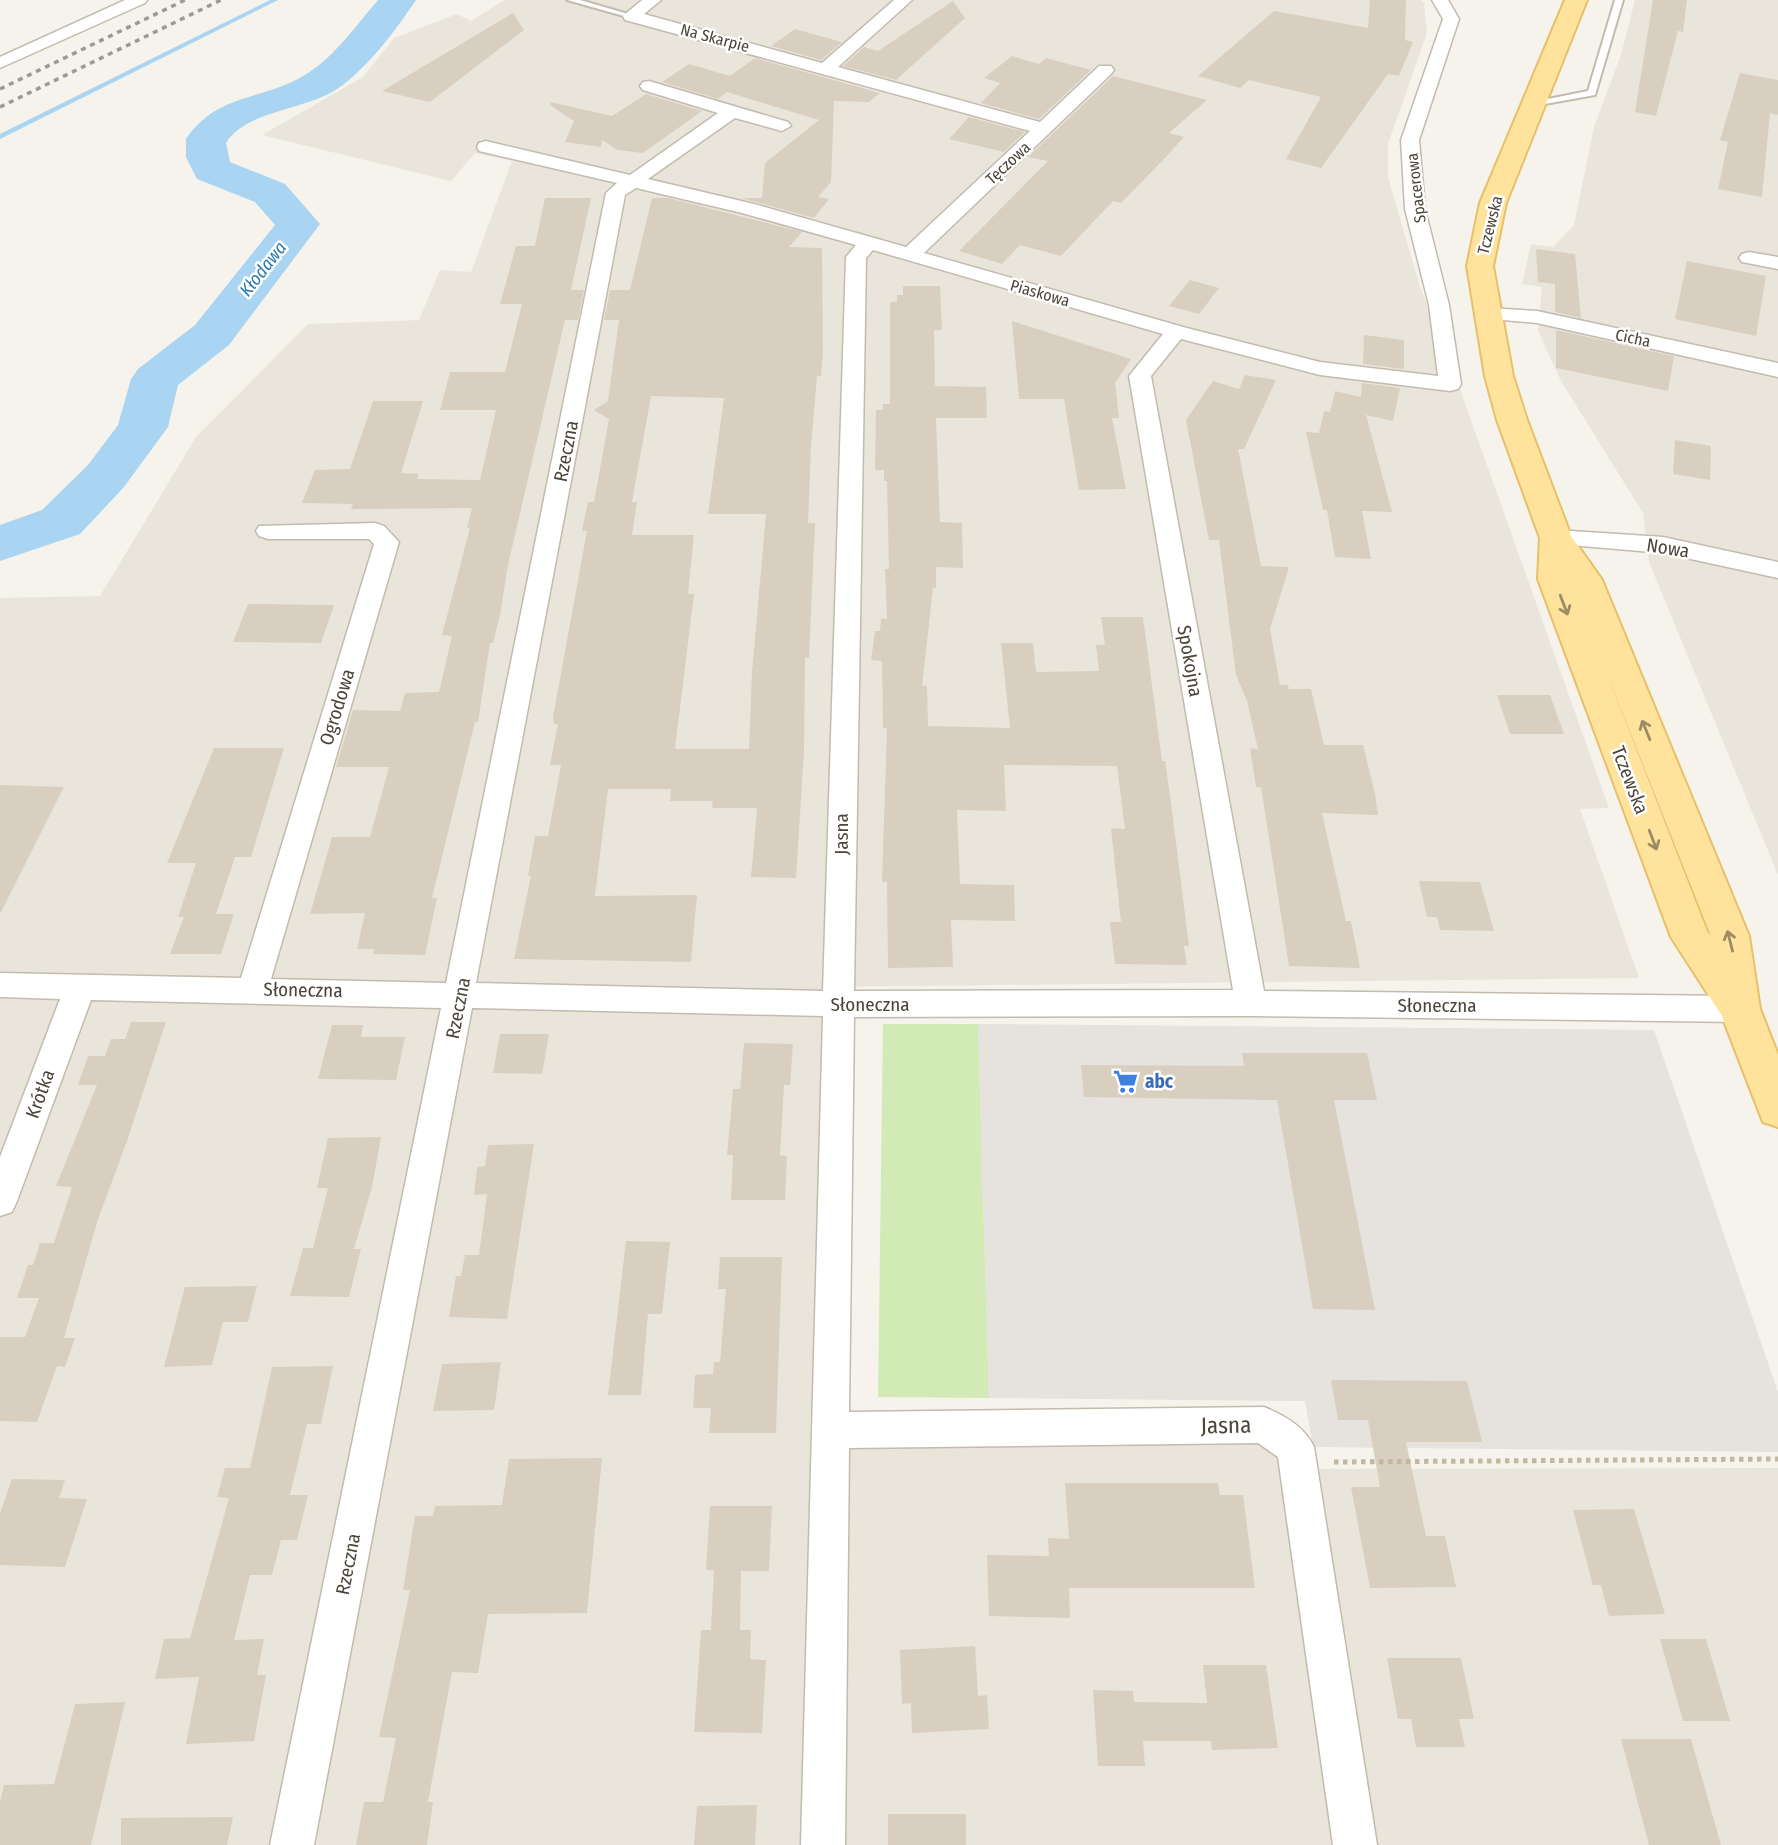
<svg xmlns="http://www.w3.org/2000/svg" width="1778" height="1845" font-family="'Fira Sans Condensed',sans-serif">
<style>
.residential{fill:#eae5da}
.industrial{fill:#e6e2dd}
.green{fill:#d2eab5}
.lines{fill:none;stroke-linecap:round;stroke-linejoin:round}
.stream{fill:#a9d4f2;fill-rule:evenodd}
.river{fill:#a9d4f2;fill-rule:evenodd}
.building{fill:#d8cfc1;fill-rule:evenodd}
.service-casing{stroke:#c2bbae;stroke-width:4}
.minor-casing{stroke:#c2bbae;stroke-width:3}
.primary-casing{stroke:#e6c16a;stroke-width:4}
.path{stroke:#c4b79f;stroke-width:5;stroke-dasharray:4.5 4.5;stroke-linecap:butt}
.service{fill:#fff;fill-rule:evenodd}
.minor{fill:#fff;fill-rule:evenodd}
.primary{fill:#ffe39c;fill-rule:evenodd}
.rail{stroke:#9a9a9a;stroke-width:3.5;stroke-dasharray:5 5;stroke-linecap:butt}
.oneway{stroke:#9c8c66}
.labels{text-anchor:middle;dominant-baseline:central;stroke-width:5;stroke-linejoin:round;paint-order:stroke}
.far-street-label{font-size:16px;fill:#4b4439;stroke:#fff}
.far-water-label{font-size:18px;font-style:italic;fill:#2e7ab2;stroke:#fff}
.street-label{font-size:19px;fill:#4b4439;stroke:#fff}
.shop-label{font-size:19px;font-weight:bold;fill:#366cbe;stroke:#fff;text-anchor:start}
.near-street-label{font-size:23px;fill:#4b4439;stroke:#fff}
</style>
<rect width="100%" height="100%" fill="#f6f3ec"/>
<path class="residential" d="M 504,0 L 1421,0 L 1424,4 L 1427,33 L 1388,144 L 1388,177 L 1420,287 L 1456,378 L 1609,808 L 1580,809 L 1639,978 L 826,987 L 810,1438 L 1275,1445 L 1279,1469 L 1778,1468 L 1778,1845 L 0,1845 L 0,598 L 100,596 L 196,437 L 308,324 L 419,320 L 440,270 L 471,272 L 512,161 L 475,153 L 451,181 L 262,135 L 363,77 L 394,38 L 457,14 L 471,21 Z
M 1635,0 L 1778,0 L 1778,875 L 1649,562 L 1643,513 L 1561,381 L 1538,331 L 1542,287 L 1522,284 L 1531,244 L 1553,247 L 1574,225 L 1594,127 L 1621,55 Z"/>
<path class="industrial" d="M 978,1024 L 1654,1030 L 1778,1392 L 1778,1452 L 1313,1447 L 1305,1401 L 989,1398 Z"/>
<path class="green" d="M 883,1024 L 978,1024 L 989,1398 L 878,1397 Z"/>
<g class="lines">
<path class="stream" d="M 270,0 L 278,0 L 0,139 L 0,134 Z"/>
<path class="river" d="M 378,0 L 416,0 C 395,31 368,68 337,89 C 306,110 244,111 226,143 L 230,162 L 285,184 L 320,224 L 229,345 L 178,385 L 168,427 L 124,487 L 80,534 L 0,561 L 0,525 L 42,510 L 88,465 L 118,425 L 131,379 L 138,369 L 195,325 L 275,225 L 255,202 L 197,179 L 186,157 L 186,139 C 216,95 255,101 298,79 C 331,62 354,28 378,0 Z"/>
</g>
<path class="building" d="M 1370,0 L 1406,0 L 1405,40 L 1413,42 L 1399,76 L 1388,74 L 1321,168 L 1286,159 L 1321,97 L 1249,80 L 1240,88 L 1198,76 L 1274,11 L 1368,28 Z
M 1653,0 L 1687,0 L 1683,32 L 1678,31 L 1656,116 L 1635,112 Z
M 953,1 L 965,18 L 896,80 L 843,66 L 864,47 L 878,51 Z
M 513,13 L 524,30 L 430,102 L 382,91 Z
M 795,29 L 842,42 L 821,60 L 771,46 Z
M 1012,56 L 1039,64 L 1046,58 L 1091,70 L 1039,119 L 981,103 L 1000,83 L 984,78 Z
M 755,58 L 880,93 L 869,102 L 834,101 L 831,182 L 818,197 L 829,199 L 814,218 L 741,198 L 762,198 L 765,163 L 819,120 L 727,92 L 718,99 L 662,82 L 689,64 L 730,76 Z
M 1740,73 L 1778,80 L 1778,115 L 1770,113 L 1762,197 L 1718,189 L 1728,142 L 1720,140 Z
M 1113,76 L 1207,100 L 1169,133 L 1184,137 L 1165,158 L 1121,203 L 1113,201 L 1061,256 L 1020,245 L 1002,264 L 959,251 L 1048,161 L 1028,157 Z
M 646,94 L 702,111 L 643,153 L 617,150 L 602,140 L 601,147 L 565,142 L 574,121 L 550,105 L 551,102 L 612,116 Z
M 969,117 L 1025,132 L 1004,152 L 949,139 Z
M 545,198 L 591,198 L 571,290 L 584,290 L 578,320 L 565,320 L 508,565 L 500,615 L 493,643 L 490,643 L 478,722 L 475,722 L 432,898 L 437,898 L 425,955 L 373,954 L 374,949 L 357,949 L 365,913 L 310,914 L 332,837 L 370,837 L 389,767 L 336,767 L 353,710 L 400,711 L 405,693 L 439,692 L 452,636 L 442,635 L 470,528 L 467,528 L 472,508 L 351,509 L 353,504 L 302,503 L 315,470 L 350,469 L 373,401 L 423,401 L 401,473 L 419,474 L 417,479 L 480,480 L 496,410 L 440,410 L 450,372 L 505,372 L 522,304 L 500,304 L 516,246 L 535,246 Z
M 652,198 L 668,198 L 802,232 L 789,247 L 822,248 L 823,352 L 821,376 L 817,376 L 811,446 L 808,523 L 815,523 L 809,658 L 805,658 L 804,752 L 796,878 L 751,877 L 757,808 L 712,808 L 713,801 L 670,801 L 671,789 L 608,789 L 595,896 L 697,895 L 691,962 L 514,959 L 531,876 L 528,876 L 535,836 L 548,836 L 561,765 L 550,765 L 558,724 L 554,724 L 553,717 L 587,531 L 582,531 L 588,502 L 594,502 L 609,419 L 594,410 L 608,401 L 619,320 L 604,320 L 610,290 L 630,290 ZM 651,396 L 724,398 L 708,514 L 766,514 L 752,672 L 749,749 L 675,749 L 694,594 L 688,594 L 694,535 L 632,535 L 637,502 L 632,502 Z
M 1536,249 L 1575,254 L 1581,318 L 1555,312 L 1555,284 L 1538,282 Z
M 1687,261 L 1766,276 L 1756,336 L 1675,319 Z
M 1190,280 L 1219,288 L 1199,314 L 1169,306 Z
M 903,286 L 940,286 L 942,330 L 934,330 L 935,386 L 986,387 L 987,418 L 936,418 L 940,522 L 962,523 L 963,568 L 936,567 L 936,588 L 933,588 L 922,686 L 927,686 L 928,726 L 1010,728 L 1001,643 L 1033,643 L 1036,672 L 1099,671 L 1096,645 L 1105,645 L 1101,617 L 1143,617 L 1162,761 L 1165,761 L 1170,795 L 1189,946 L 1184,946 L 1187,965 L 1115,964 L 1110,922 L 1121,922 L 1111,828 L 1125,829 L 1117,766 L 1004,765 L 1006,811 L 957,810 L 960,884 L 1014,885 L 1015,921 L 951,920 L 953,967 L 888,968 L 887,882 L 882,882 L 887,728 L 883,728 L 882,661 L 871,660 L 875,631 L 880,631 L 881,618 L 887,619 L 885,569 L 889,569 L 887,481 L 884,481 L 884,470 L 875,470 L 876,410 L 883,410 L 883,404 L 890,404 L 890,302 L 897,302 L 897,295 L 903,295 Z
M 1012,321 L 1131,359 L 1115,383 L 1119,418 L 1112,418 L 1126,489 L 1079,490 L 1064,399 L 1019,399 Z
M 1556,330 L 1674,356 L 1668,391 L 1556,368 Z
M 1364,335 L 1404,340 L 1404,369 L 1363,364 Z
M 1245,375 L 1276,380 L 1244,449 L 1238,449 L 1261,566 L 1289,567 L 1270,629 L 1280,685 L 1288,685 L 1289,689 L 1311,689 L 1324,745 L 1363,745 L 1375,794 L 1378,815 L 1322,813 L 1346,921 L 1351,921 L 1360,968 L 1289,966 L 1261,787 L 1256,787 L 1250,748 L 1258,749 L 1247,701 L 1236,675 L 1219,540 L 1209,540 L 1186,420 L 1213,381 L 1239,389 Z
M 1362,383 L 1400,388 L 1393,421 L 1366,415 L 1392,512 L 1362,511 L 1371,559 L 1335,557 L 1327,510 L 1323,510 L 1306,432 L 1319,433 L 1324,411 L 1330,412 L 1335,391 L 1361,397 Z
M 1675,440 L 1711,446 L 1710,480 L 1673,474 Z
M 248,604 L 334,605 L 321,643 L 233,642 Z
M 1497,695 L 1550,695 L 1564,734 L 1510,734 Z
M 214,748 L 284,748 L 251,857 L 235,857 L 216,914 L 234,914 L 221,954 L 170,954 L 184,917 L 178,917 L 196,863 L 167,863 Z
M 0,785 L 64,787 L 0,914 Z
M 1419,881 L 1480,882 L 1494,931 L 1440,930 L 1437,917 L 1427,917 Z
M 131,1022 L 166,1022 L 127,1141 L 97,1222 L 64,1338 L 75,1338 L 65,1367 L 57,1366 L 37,1422 L 0,1421 L 0,1337 L 25,1337 L 39,1298 L 17,1298 L 28,1265 L 33,1265 L 40,1243 L 54,1243 L 72,1187 L 56,1186 L 97,1085 L 78,1085 L 88,1056 L 105,1056 L 111,1039 L 125,1039 Z
M 332,1025 L 363,1025 L 361,1037 L 405,1037 L 396,1080 L 318,1079 Z
M 500,1034 L 549,1034 L 542,1074 L 493,1073 Z
M 744,1043 L 793,1044 L 790,1085 L 784,1085 L 780,1155 L 787,1156 L 785,1200 L 731,1200 L 733,1155 L 727,1155 L 733,1089 L 740,1089 Z
M 1242,1053 L 1367,1053 L 1377,1100 L 1334,1100 L 1375,1310 L 1313,1309 L 1277,1100 L 1084,1097 L 1081,1065 L 1244,1066 Z
M 381,1137 L 372,1187 L 354,1249 L 361,1249 L 349,1297 L 290,1296 L 303,1248 L 313,1248 L 328,1188 L 317,1188 L 328,1138 Z
M 534,1144 L 507,1319 L 449,1317 L 456,1276 L 461,1276 L 465,1255 L 479,1255 L 487,1194 L 474,1195 L 477,1167 L 485,1166 L 488,1145 Z
M 626,1241 L 670,1242 L 662,1314 L 648,1314 L 641,1395 L 608,1395 Z
M 720,1257 L 782,1257 L 776,1433 L 709,1433 L 711,1408 L 693,1408 L 695,1375 L 713,1374 L 714,1362 L 720,1362 L 726,1289 L 718,1289 Z
M 257,1286 L 248,1322 L 223,1322 L 212,1365 L 164,1367 L 185,1287 Z
M 501,1362 L 494,1410 L 433,1411 L 442,1364 Z
M 333,1366 L 321,1424 L 307,1424 L 290,1495 L 308,1495 L 297,1540 L 281,1540 L 272,1575 L 250,1575 L 234,1640 L 264,1639 L 257,1675 L 266,1675 L 254,1741 L 186,1744 L 199,1677 L 155,1679 L 164,1639 L 190,1638 L 229,1498 L 217,1497 L 225,1468 L 250,1468 L 272,1367 Z
M 1331,1380 L 1467,1381 L 1482,1442 L 1406,1442 L 1426,1536 L 1445,1536 L 1456,1587 L 1370,1588 L 1351,1487 L 1380,1487 L 1368,1420 L 1338,1420 Z
M 602,1458 L 587,1613 L 488,1614 L 478,1673 L 452,1672 L 428,1802 L 433,1802 L 427,1845 L 356,1845 L 364,1802 L 383,1802 L 396,1738 L 379,1737 L 410,1590 L 403,1590 L 415,1516 L 433,1516 L 435,1506 L 502,1505 L 509,1459 Z
M 12,1479 L 65,1480 L 59,1498 L 87,1499 L 65,1567 L 0,1565 L 0,1513 Z
M 1065,1483 L 1218,1483 L 1220,1495 L 1243,1495 L 1255,1588 L 1069,1588 L 1070,1618 L 989,1616 L 987,1555 L 1049,1556 L 1048,1538 L 1069,1539 Z
M 710,1506 L 772,1506 L 769,1571 L 741,1571 L 740,1630 L 751,1630 L 750,1659 L 766,1660 L 762,1733 L 694,1732 L 701,1630 L 711,1630 L 714,1570 L 706,1570 Z
M 1634,1509 L 1665,1614 L 1609,1616 L 1601,1585 L 1593,1585 L 1573,1510 Z
M 1660,1639 L 1706,1639 L 1730,1721 L 1683,1721 Z
M 975,1646 L 978,1696 L 987,1695 L 989,1729 L 912,1733 L 911,1703 L 902,1704 L 900,1650 Z
M 1387,1658 L 1461,1658 L 1474,1719 L 1459,1719 L 1465,1747 L 1416,1747 L 1411,1719 L 1398,1719 Z
M 1203,1665 L 1266,1665 L 1278,1748 L 1212,1750 L 1211,1741 L 1143,1741 L 1145,1766 L 1098,1766 L 1093,1690 L 1133,1691 L 1134,1702 L 1207,1703 Z
M 125,1702 L 91,1845 L 0,1845 L 0,1802 L 4,1785 L 54,1784 L 75,1704 Z
M 1621,1739 L 1691,1739 L 1721,1845 L 1649,1845 Z
M 757,1805 L 755,1845 L 694,1845 L 697,1806 Z
M 888,1814 L 966,1814 L 966,1845 L 888,1845 Z
M 233,1817 L 227,1845 L 121,1845 L 121,1818 Z"/>
<g class="lines">
<defs>
<path id="service" d="M 567,0 L 580,0 L 635,16 L 631,18 Z
M 1615,0 L 1623,0 L 1595,95 L 1528,107 L 1528,103 L 1588,91 Z"/>
<path id="minor" d="M 125,0 L 147,0 L 145,3 L 0,68 L 0,57 Z
M 642,0 L 661,0 L 644,14 L 822,63 L 894,0 L 912,0 L 838,67 L 1040,122 L 1099,66 L 1111,66 L 1114,70 L 1111,74 L 924,253 L 1183,327 L 1320,362 L 1438,376 L 1429,305 L 1405,209 L 1401,140 L 1443,19 L 1432,0 L 1448,0 L 1459,19 L 1419,140 L 1425,209 L 1449,305 L 1461,384 L 1458,389 L 1450,391 L 1320,375 L 1181,339 L 1151,376 L 1264,991 L 1740,996 L 1751,1000 L 1755,1009 L 1751,1018 L 1740,1022 L 1251,1016 L 854,1017 L 849,1412 L 1264,1407 C 1284,1415 1305,1427 1314,1447 L 1377,1845 L 1333,1845 L 1278,1457 L 1258,1443 L 849,1448 L 845,1845 L 801,1845 L 823,1016 L 472,1008 L 314,1845 L 270,1845 L 441,1008 L 91,1000 L 17,1201 L 12,1212 L 0,1216 L 0,1157 L 60,999 L 0,997 L 0,973 L 241,978 L 374,544 L 369,539 L 268,539 L 259,536 L 256,531 L 259,526 L 375,523 L 384,526 L 399,542 L 271,979 L 446,983 L 606,193 L 617,183 L 479,151 L 477,147 L 479,143 L 486,141 L 630,175 L 718,113 L 643,90 L 640,86 L 643,82 L 649,81 L 788,122 L 791,126 L 782,131 L 735,118 L 648,179 L 754,204 L 906,247 L 1030,131 L 625,20 L 623,16 ZM 636,188 L 742,213 L 856,245 L 846,257 L 823,991 L 476,983 L 625,195 ZM 873,250 L 1163,334 L 1129,376 L 1233,990 L 854,991 L 866,258 Z
M 1749,252 L 1778,257 L 1778,269 L 1742,262 L 1739,258 L 1742,254 Z
M 1487,308 L 1537,311 L 1778,363 L 1778,377 L 1537,323 L 1480,318 L 1477,314 L 1480,310 Z
M 1556,530 L 1663,537 L 1778,562 L 1778,578 L 1663,553 L 1547,543 L 1544,538 L 1547,533 Z"/>
<path id="primary" d="M 1565,0 L 1587,0 L 1506,203 L 1493,266 L 1513,376 L 1527,420 L 1571,536 L 1602,580 L 1749,936 L 1760,1009 L 1778,1055 L 1778,1127 L 1763,1122 L 1722,1016 L 1671,937 L 1538,579 L 1540,538 L 1497,420 L 1485,376 L 1467,266 L 1480,203 ZM 1602,661 L 1711,936 L 1707,931 Z"/>
</defs>
<use href="#service" class="service-casing"/>
<use href="#minor" class="minor-casing"/>
<use href="#primary" class="primary-casing"/>
<path class="path" d="M 1334,1462 L 1778,1459"/>
<use href="#service" class="service"/>
<use href="#minor" class="minor"/>
<use href="#primary" class="primary"/>
<path class="rail" d="M 0,89 L 185,0
M 0,107 L 221,0"/>
</g>
<defs><path id="oneway-shaft" d="M-6 0H5M1.5-3L5.5 0L1.5 3" fill="none" stroke-width="1.6" stroke-linecap="round" stroke-linejoin="round" transform="scale(1.75)"/></defs>
<g class="oneway">
<use href="#oneway-shaft" transform="translate(1564 605) rotate(69)"/>
<use href="#oneway-shaft" transform="translate(1646 730) rotate(-112)"/>
<use href="#oneway-shaft" transform="translate(1653 840) rotate(69)"/>
<use href="#oneway-shaft" transform="translate(1730 941) rotate(-104)"/>
</g>
<defs>
<symbol id="supermarket-bare" viewBox="-9 -9 18 18"><path d="M-6-5.5h2.5l.6 2H6L4.5 2H-2.5L-4.4-4H-6ZM-1.5 3.2a1.3 1.3 0 1 0 .1 0ZM3 3.2a1.3 1.3 0 1 0 .1 0Z" fill="#3f7fe0" stroke="#fff" stroke-width="2.5" paint-order="stroke"/></symbol>
</defs>
<g fill-rule="evenodd">
<use href="#supermarket-bare" x="1108" y="1064" width="35" height="35"/>
</g>
<g class="labels">
<g class="far-street-label">
<text transform="translate(715 38) rotate(15)">Na Skarpie</text>
<text transform="translate(1008 163) rotate(-43)">Tęczowa</text>
<text transform="translate(1416 188) rotate(-97)">Spacerowa</text>
<text transform="translate(1490 225) rotate(-76)">Tczewska</text>
<text transform="translate(1040 293) rotate(16)">Piaskowa</text>
<text transform="translate(1633 338) rotate(12)">Cicha</text>
</g>
<g class="far-water-label">
<text transform="translate(263 269) rotate(-52)">Kłodawa</text>
</g>
<g class="street-label">
<text transform="translate(566 451) rotate(-79)">Rzeczna</text>
<text transform="translate(1668 548) rotate(9)">Nowa</text>
<text transform="translate(1190 661) rotate(80)">Spokojna</text>
<text transform="translate(337 707) rotate(-73)">Ogrodowa</text>
<text transform="translate(1630 780) rotate(69)">Tczewska</text>
<text transform="translate(841 834) rotate(-90)">Jasna</text>
<text transform="translate(303 990) rotate(1)">Słoneczna</text>
<text x="870" y="1004">Słoneczna</text>
<text x="1437" y="1005">Słoneczna</text>
<text transform="translate(458 1008) rotate(-79)">Rzeczna</text>
<text transform="translate(40 1094) rotate(-70)">Krótka</text>
<text transform="translate(348 1564) rotate(-79)">Rzeczna</text>
</g>
<g class="shop-label">
<text x="1145" y="1081">abc</text>
</g>
<g class="near-street-label">
<text transform="translate(1226 1425) rotate(-1)">Jasna</text>
</g>
</g>
</svg>
